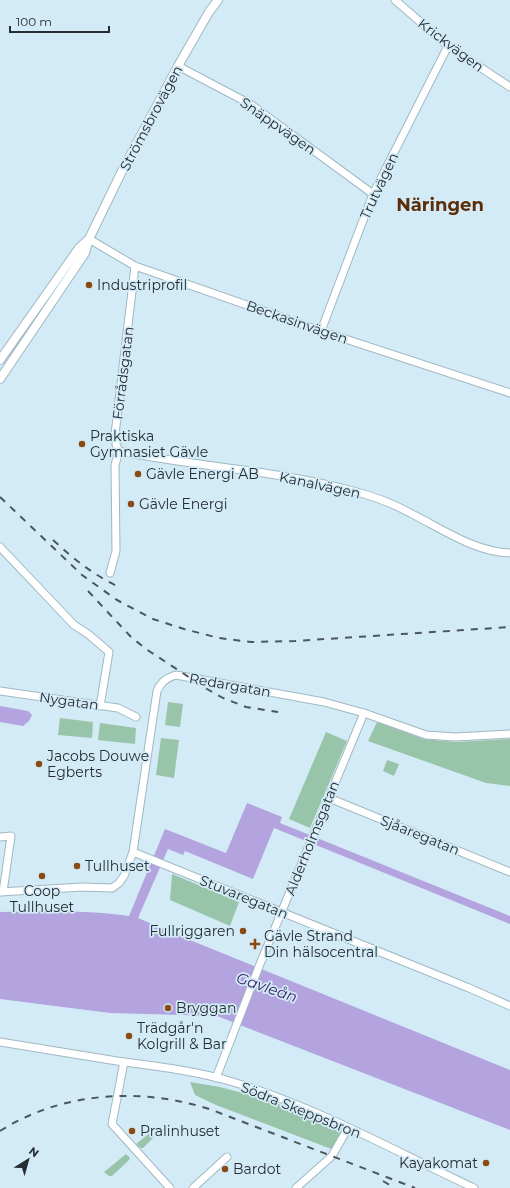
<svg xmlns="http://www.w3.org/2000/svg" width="510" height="1188" font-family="Montserrat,sans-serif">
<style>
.green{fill:#98c5aa}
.water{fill:#b3a4df}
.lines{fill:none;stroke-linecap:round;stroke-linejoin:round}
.minor-casing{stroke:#a1b8c2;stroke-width:9}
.major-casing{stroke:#a1b8c2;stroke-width:10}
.minor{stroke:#fff;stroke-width:7}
.major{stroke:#fff;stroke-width:8}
.rail{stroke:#4b575d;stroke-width:2;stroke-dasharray:7 7;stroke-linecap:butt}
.poi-dot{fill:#8b4a14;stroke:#d3ebf6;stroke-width:1.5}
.labels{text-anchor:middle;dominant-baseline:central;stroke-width:3.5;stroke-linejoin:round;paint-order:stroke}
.street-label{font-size:14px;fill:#242d31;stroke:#d3ebf6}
.poi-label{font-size:14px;fill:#242d31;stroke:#d3ebf6;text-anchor:start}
.water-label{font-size:15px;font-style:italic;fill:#351c60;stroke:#d3ebf6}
.district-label{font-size:18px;font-weight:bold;fill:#5b2e09;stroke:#d3ebf6}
</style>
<rect width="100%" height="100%" fill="#d3ebf6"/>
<path class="green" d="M 168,702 L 183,704 L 180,727 L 165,725 Z
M 60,718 L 93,722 L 92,738 L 58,735 Z
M 377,722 L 424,739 L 455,742 L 510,739 L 510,786 L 486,783 L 368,741 Z
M 100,723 L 136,728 L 135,744 L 98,740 Z
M 326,732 L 347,741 L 310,828 L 289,819 Z
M 161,738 L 179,740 L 174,778 L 156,775 Z
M 387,760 L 399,764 L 394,776 L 383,771 Z
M 172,874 L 239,902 L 230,926 L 170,900 Z
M 190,1082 L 220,1087 L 269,1100 L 342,1131 L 334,1150 L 216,1105 L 195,1095 Z
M 151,1132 L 154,1135 L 154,1137 L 143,1148 L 141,1148 L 136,1144 Z
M 126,1154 L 130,1158 L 129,1160 L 112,1176 L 109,1176 L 104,1172 Z"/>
<path class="water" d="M 0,706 L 28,711 L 32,715 L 29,721 L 23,726 L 0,722 Z
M 247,803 L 282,817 L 280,823 L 510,916 L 510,924 L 274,828 L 253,879 L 185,851 L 183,855 L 168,849 L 138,918 L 185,938 L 510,1070 L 510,1130 L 217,1016 L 110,1013 L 0,999 L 0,912 C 43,911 87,910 129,916 L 165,829 L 226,853 Z"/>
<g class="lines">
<defs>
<path id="minor" d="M 395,0 L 448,46 L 510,87
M 178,66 L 250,104 L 373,194
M 89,239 L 135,266 L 321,331 L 510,393
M 321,331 L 373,194 L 448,46
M 119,451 C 197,467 276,470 353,491 C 373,496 394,504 412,514 C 442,529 475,552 510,553
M 0,547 L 74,625 L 88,634 L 109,652 L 100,706
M 110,573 L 116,551 L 115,465 L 119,451 L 116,444 L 115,434 L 135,266
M 0,691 L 118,708 L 136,717
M 329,798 L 510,872
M 0,837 L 11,836 L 3,892
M 133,852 L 469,988 L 510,1006
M 0,892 L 82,887 L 112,888 L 119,883 L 124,876 L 133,852 L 157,691 C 161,682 166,678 176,675 L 324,702 L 364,713 L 426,735 L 455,737 L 510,734
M 0,1042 C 39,1048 78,1055 117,1061 C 154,1066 197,1071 233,1082 C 316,1107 395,1151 474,1188
M 124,1062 L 112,1124 L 170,1188
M 216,1078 L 260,964 L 364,713
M 193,1188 L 227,1157
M 296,1188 L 332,1156 L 348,1128"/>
<path id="major" d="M 0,360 L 79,248 L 89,239
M 0,379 L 85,253 L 89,239 L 123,169 L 178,66 L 209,12 L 218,0"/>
</defs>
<use href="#minor" class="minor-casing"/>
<use href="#major" class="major-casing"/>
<use href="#minor" class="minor"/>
<use href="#major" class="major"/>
<path class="rail" d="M 0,497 L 82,575 L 117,600 L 153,619 L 184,629 L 219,638 L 251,642 L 295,641 L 510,627
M 53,540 C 75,560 92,574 119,587
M 88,591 L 131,637 L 146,649 L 207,689 L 223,698 L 246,707 L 278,712
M 0,1131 C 63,1091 143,1087 212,1110 L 415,1188
M 383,1181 L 395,1188"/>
</g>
<g class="poi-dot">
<circle cx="89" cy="285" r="4"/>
<circle cx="82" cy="444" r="4"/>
<circle cx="138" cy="474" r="4"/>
<circle cx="131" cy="504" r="4"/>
<circle cx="39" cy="764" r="4"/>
<circle cx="77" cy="866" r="4"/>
<circle cx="42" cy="876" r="4"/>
<circle cx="243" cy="931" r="4"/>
<path d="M253 938h4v4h4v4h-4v4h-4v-4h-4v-4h4z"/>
<circle cx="168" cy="1008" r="4"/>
<circle cx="129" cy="1036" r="4"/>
<circle cx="132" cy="1131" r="4"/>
<circle cx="486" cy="1163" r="4"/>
<circle cx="225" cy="1169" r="4"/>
</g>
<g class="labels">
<g class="street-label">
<text transform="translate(451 45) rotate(37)">Krickvägen</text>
<text transform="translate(151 118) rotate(-62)">Strömsbrovägen</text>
<text transform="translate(278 126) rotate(35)">Snäppvägen</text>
<text transform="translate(379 186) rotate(-65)">Trutvägen</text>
<text transform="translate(297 322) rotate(19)">Beckasinvägen</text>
<text transform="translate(123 373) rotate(-83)">Förrådsgatan</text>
<text transform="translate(320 485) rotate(12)">Kanalvägen</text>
<text transform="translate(230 685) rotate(10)">Redargatan</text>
<text transform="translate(69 701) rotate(8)">Nygatan</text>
<text transform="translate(420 835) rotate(22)">Sjåaregatan</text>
<text transform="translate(312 838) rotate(-68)">Alderholmsgatan</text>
<text transform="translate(244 897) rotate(22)">Stuvaregatan</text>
<text transform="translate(301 1110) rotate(22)">Södra Skeppsbron</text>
</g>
<g class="poi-label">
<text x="97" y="285">Industriprofil</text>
<text x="90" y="436">Praktiska<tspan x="90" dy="16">Gymnasiet Gävle</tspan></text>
<text x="146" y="474">Gävle Energi AB</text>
<text x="139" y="504">Gävle Energi</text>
<text x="47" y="756">Jacobs Douwe<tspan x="47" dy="16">Egberts</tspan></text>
<text x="85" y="866">Tullhuset</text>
<text x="42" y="891" text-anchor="middle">Coop<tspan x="42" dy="16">Tullhuset</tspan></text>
<text x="235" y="931" text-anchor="end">Fullriggaren</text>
<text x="264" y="936">Gävle Strand<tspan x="264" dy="16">Din hälsocentral</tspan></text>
<text x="176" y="1008">Bryggan</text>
<text x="137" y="1028">Trädgår'n<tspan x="137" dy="16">Kolgrill &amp; Bar</tspan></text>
<text x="140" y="1131">Pralinhuset</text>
<text x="478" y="1163" text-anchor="end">Kayakomat</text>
<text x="233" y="1169">Bardot</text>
</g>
<g class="water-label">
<text transform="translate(267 987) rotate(19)">Gavleån</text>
</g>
<g class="district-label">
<text x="440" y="205">Näringen</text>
</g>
</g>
<g transform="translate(28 1160) rotate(37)" stroke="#d3ebf6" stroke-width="3" paint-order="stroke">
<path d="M0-3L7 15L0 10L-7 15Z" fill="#242d31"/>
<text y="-6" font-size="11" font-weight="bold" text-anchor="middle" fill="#242d31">N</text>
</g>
<path d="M10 26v6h99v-6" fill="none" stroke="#242d31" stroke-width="2"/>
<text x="16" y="26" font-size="12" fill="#242d31" stroke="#d3ebf6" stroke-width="3" paint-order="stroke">100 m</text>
</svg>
